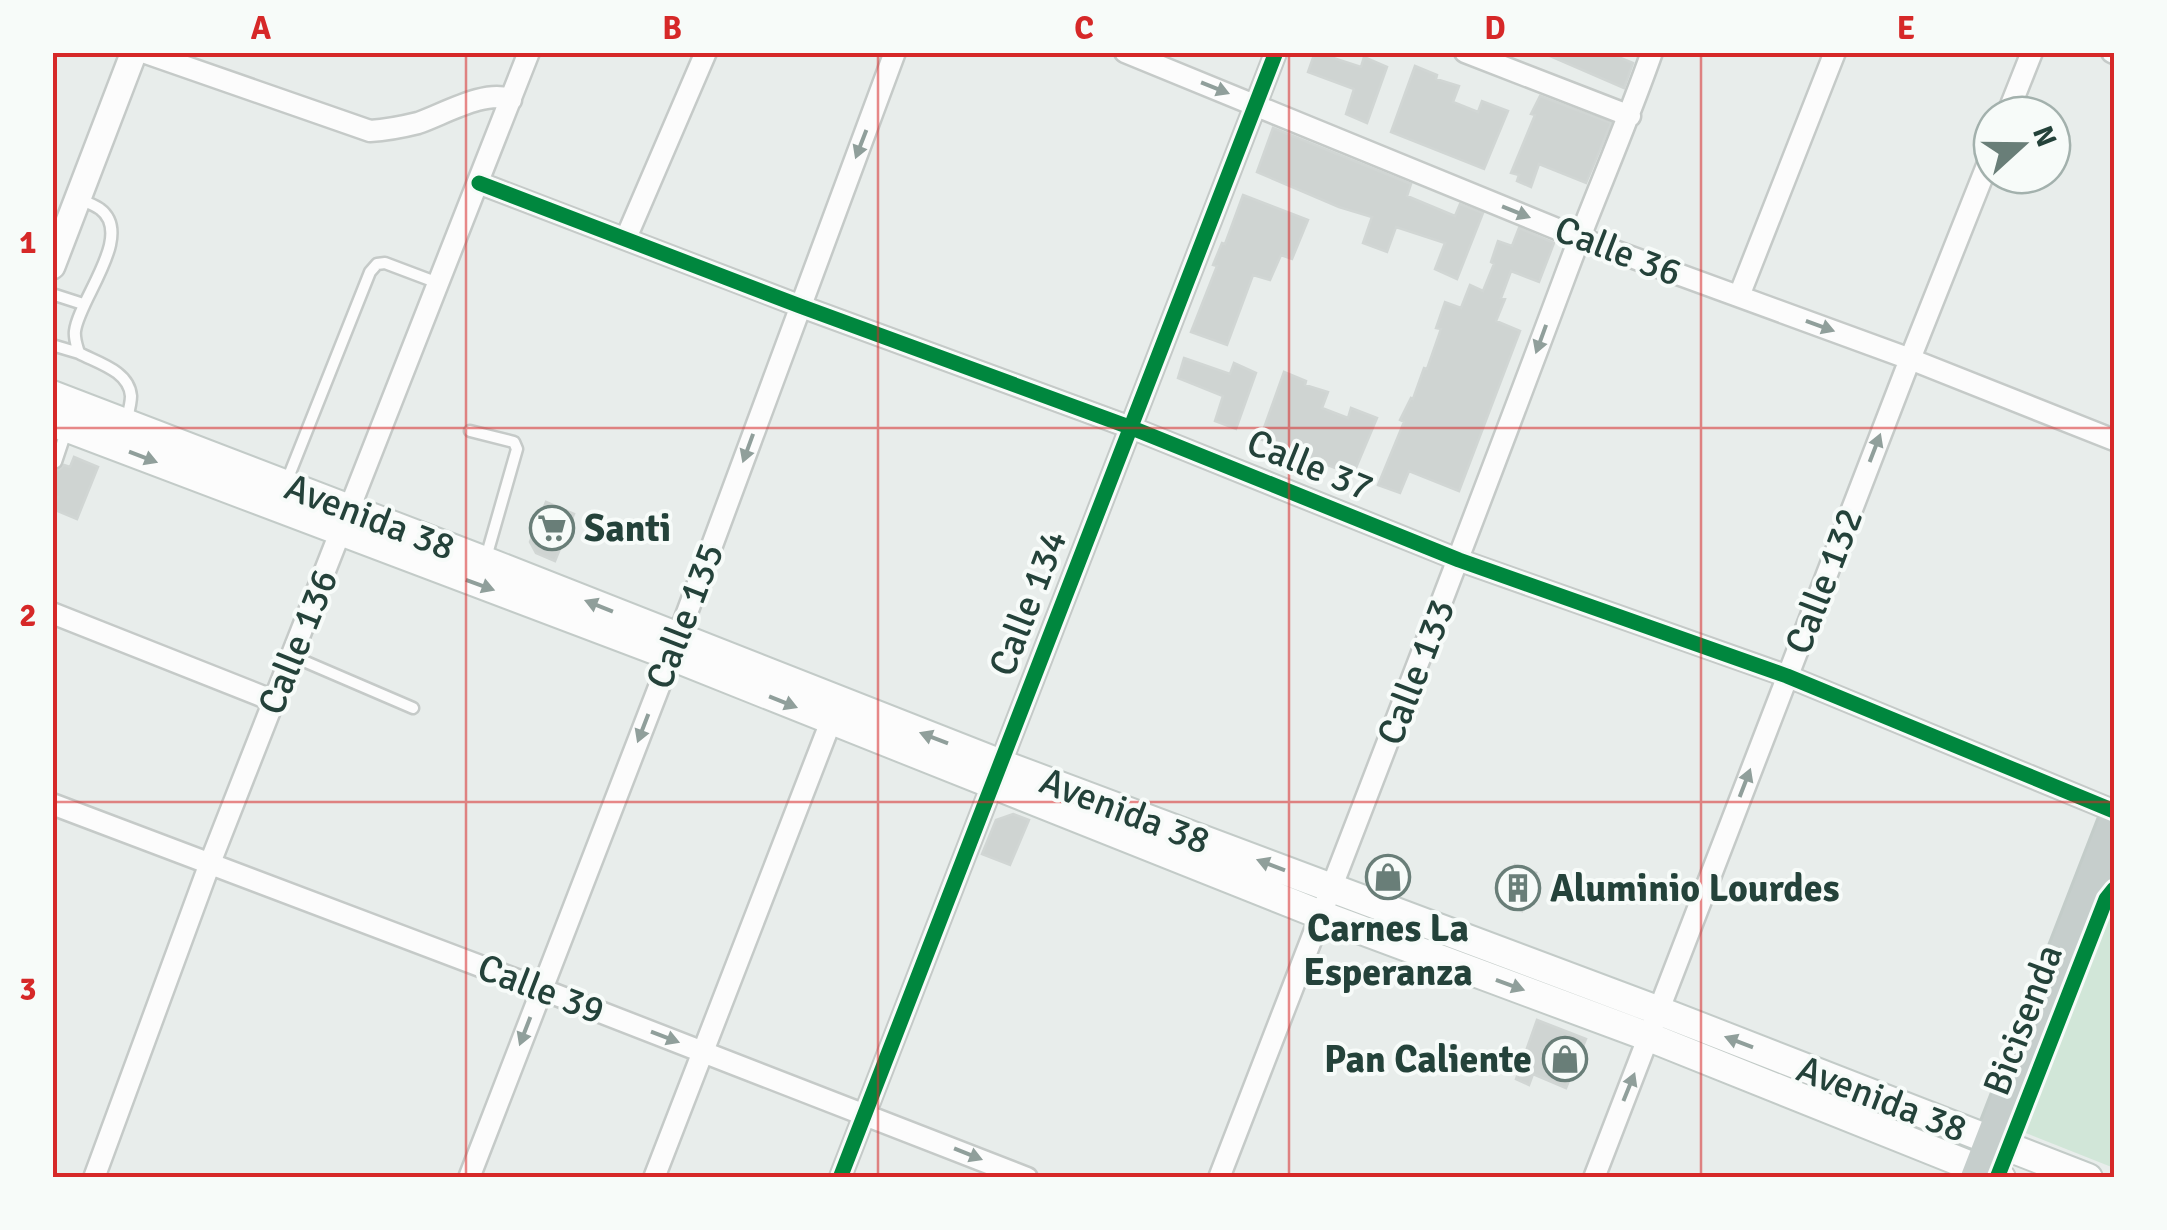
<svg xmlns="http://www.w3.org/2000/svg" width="2167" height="1230" font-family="Signika,sans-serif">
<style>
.green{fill:#d1e6d8}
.building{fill:#cfd4d2;stroke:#d1d6d4;stroke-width:2.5}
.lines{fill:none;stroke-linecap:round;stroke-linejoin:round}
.service-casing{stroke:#c5cac8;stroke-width:15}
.minor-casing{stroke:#c5cac8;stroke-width:25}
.tertiary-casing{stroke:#c5cac8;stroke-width:30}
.secondary-casing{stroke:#c3cbc8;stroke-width:32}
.trunk-casing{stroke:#c3ccc9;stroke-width:38}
.service{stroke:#fcfcfc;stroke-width:10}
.minor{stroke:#fcfcfc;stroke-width:20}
.tertiary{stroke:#fcfcfc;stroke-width:25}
.secondary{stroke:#fcfcfc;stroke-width:28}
.trunk{stroke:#c6cecc;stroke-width:32}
.cycleway-casing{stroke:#f7fbf9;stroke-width:21}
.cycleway{stroke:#00873e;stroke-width:15}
.oneway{fill:#909f9b}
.grid{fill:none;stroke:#d62828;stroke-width:2.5;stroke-opacity:0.55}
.labels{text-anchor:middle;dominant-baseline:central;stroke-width:8;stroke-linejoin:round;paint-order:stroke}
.street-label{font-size:38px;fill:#24423a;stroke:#f7fbf9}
.poi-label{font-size:38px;font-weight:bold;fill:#24423a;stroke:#f7fbf9;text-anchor:start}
.neatline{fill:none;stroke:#d62828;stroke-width:4}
.grid-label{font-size:32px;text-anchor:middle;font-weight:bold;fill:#d62828}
</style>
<rect width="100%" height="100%" fill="#e8edeb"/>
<path class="green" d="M 2114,907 L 2114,1168 L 2013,1128 L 2083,941 L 2103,912 Z"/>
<path class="building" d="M 1315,52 L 1361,67 L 1364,57 L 1387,67 L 1367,123 L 1346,114 L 1354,89 L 1308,72 Z
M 1541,52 L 1606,52 L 1633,63 L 1624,88 Z
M 1415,66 L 1437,75 L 1436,79 L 1459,86 L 1453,102 L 1478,112 L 1482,101 L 1508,111 L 1484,169 L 1391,132 Z
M 1540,96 L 1611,123 L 1586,183 L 1539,164 L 1531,187 L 1517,181 L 1519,175 L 1511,173 L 1535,115 L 1531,114 Z
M 1273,128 L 1411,184 L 1407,196 L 1455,216 L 1460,204 L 1483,213 L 1457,279 L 1435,269 L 1445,243 L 1396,227 L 1387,252 L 1363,243 L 1372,217 L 1339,207 L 1257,172 Z
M 1243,195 L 1308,220 L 1292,259 L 1281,255 L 1270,280 L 1253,275 L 1227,345 L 1191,332 L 1217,266 L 1213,265 L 1222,243 L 1225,244 Z
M 1519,228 L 1554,243 L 1539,282 L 1511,271 L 1501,298 L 1505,299 L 1496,321 L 1520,331 L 1459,491 L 1409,471 L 1400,493 L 1378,485 L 1404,422 L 1400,420 L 1411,398 L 1413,399 L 1424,368 L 1427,369 L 1441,329 L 1436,328 L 1445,302 L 1461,308 L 1470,285 L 1483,291 L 1494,264 L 1491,262 L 1498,241 L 1512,246 Z
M 1184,358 L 1230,374 L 1234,363 L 1256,373 L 1236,429 L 1215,421 L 1223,396 L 1178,378 Z
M 1284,372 L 1306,381 L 1305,385 L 1328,392 L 1322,408 L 1348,418 L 1351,408 L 1377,418 L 1353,475 L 1260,439 Z
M 74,457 L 98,467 L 77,519 L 53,509 L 58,497 L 52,495 L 52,470 L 59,470 L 64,465 L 70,467 Z
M 546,502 L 574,514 L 555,561 L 536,553 L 530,542 Z
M 1013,814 L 1029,820 L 1010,865 L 982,854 L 996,820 Z
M 1515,865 L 1536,873 L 1522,911 L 1500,902 Z
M 1537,1020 L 1586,1039 L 1566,1088 L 1533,1074 L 1529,1085 L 1516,1079 Z"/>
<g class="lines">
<defs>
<path id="service" d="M 79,199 C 85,202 95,205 100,209 C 135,235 79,299 75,331 C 74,339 77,346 79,353 C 98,363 129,371 131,396 C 131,404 128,414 126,422
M 52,294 L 83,304
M 52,345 L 79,353
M 470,431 L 514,442 L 517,449 L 485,561
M 56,462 L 67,429
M 286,483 L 370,272 L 377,264 L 385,263 L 438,283
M 292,656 L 413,708"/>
<path id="minor" d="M 143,52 L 370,131 C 386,130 402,127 418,123 C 442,115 488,88 511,100
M 1125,52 L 1579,238 L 1910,359 L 2114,440
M 1465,52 L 1630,116
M 2112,52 L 2114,53
M 2007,115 L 2032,52
M 479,183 L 800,306 L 1132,428 L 1459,560 L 1787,676 L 2114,811
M 626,238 L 706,52
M 1739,296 L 1835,52
M 52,613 L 274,701
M 52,804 L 541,989 L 1027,1178
M 94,1178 L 210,863 L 529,52
M 469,1178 L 671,656 L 895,52
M 654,1178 L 831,721
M 840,1178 L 1276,52
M 1219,1178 C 1335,878 1452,579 1564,279 C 1592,203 1625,129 1652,52
M 1594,1178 L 1910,359 L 1992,153"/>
<path id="tertiary" d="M 52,266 L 134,52"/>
<path id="secondary" d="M 52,395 L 485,561 L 1001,764 L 1657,1010 L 2088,1178
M 52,422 L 671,656 L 1321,915 L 1649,1037 L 2001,1178"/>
<path id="trunk" d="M 1977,1178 L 2114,825"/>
</defs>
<use href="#service" class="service-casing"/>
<use href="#minor" class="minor-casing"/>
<use href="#tertiary" class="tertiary-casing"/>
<use href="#secondary" class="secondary-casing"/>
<use href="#trunk" class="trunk-casing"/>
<use href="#service" class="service"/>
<use href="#minor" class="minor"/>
<use href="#tertiary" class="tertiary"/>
<use href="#secondary" class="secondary"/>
<use href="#trunk" class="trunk"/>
<defs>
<path id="cycleway" d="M 479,183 L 800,306 L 1132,428 L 1459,560 L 1787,676 L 2114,811
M 840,1178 L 1276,52
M 1997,1178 L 2106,899 L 2114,889"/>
</defs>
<use href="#cycleway" class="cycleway-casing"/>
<use href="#cycleway" class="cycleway"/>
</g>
<defs><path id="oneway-solid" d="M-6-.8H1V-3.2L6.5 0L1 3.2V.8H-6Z" transform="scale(2.5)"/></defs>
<g class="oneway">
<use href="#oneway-solid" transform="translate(1215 88) rotate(22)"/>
<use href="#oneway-solid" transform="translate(861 144) rotate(111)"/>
<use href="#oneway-solid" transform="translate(1516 212) rotate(22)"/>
<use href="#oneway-solid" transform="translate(1820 326) rotate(20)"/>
<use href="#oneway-solid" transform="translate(1541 339) rotate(110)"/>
<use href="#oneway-solid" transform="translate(748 448) rotate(110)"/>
<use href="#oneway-solid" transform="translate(1875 448) rotate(-69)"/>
<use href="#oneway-solid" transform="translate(143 457) rotate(21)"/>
<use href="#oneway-solid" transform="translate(480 585) rotate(20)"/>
<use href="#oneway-solid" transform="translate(599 606) rotate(-158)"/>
<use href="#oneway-solid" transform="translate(783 702) rotate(22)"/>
<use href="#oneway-solid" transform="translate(643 728) rotate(111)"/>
<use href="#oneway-solid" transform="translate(934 738) rotate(-159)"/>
<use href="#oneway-solid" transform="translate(1745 783) rotate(-69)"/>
<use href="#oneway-solid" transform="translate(1271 865) rotate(-159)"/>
<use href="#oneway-solid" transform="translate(1510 985) rotate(20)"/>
<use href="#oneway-solid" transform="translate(525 1031) rotate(111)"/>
<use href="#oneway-solid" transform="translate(665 1037) rotate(21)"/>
<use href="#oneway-solid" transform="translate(1739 1042) rotate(-159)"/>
<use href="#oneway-solid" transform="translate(1629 1087) rotate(-68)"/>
<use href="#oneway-solid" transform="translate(968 1154) rotate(22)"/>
</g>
<path class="grid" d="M 466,52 L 466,1178M 878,52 L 878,1178M 1289,52 L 1289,1178M 1701,52 L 1701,1178M 52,428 L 2114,428M 52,802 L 2114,802"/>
<defs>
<symbol id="supermarket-ring" viewBox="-11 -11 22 22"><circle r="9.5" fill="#f7fbf9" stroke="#697e78" stroke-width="1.5"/><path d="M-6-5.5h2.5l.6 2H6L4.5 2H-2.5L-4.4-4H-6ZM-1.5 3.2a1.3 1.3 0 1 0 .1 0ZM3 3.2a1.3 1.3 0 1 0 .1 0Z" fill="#697e78"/></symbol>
<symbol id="shop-ring" viewBox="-11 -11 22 22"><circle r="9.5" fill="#f7fbf9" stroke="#697e78" stroke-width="1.5"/><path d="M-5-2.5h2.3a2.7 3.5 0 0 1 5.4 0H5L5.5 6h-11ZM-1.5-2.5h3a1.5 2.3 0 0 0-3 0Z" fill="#697e78"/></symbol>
<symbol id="building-ring" viewBox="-11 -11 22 22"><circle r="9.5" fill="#f7fbf9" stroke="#697e78" stroke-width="1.5"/><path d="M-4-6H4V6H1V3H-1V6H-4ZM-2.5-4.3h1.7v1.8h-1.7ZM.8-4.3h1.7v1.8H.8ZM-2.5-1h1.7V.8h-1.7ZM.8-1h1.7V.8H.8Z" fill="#697e78"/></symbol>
</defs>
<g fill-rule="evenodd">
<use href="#supermarket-ring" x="527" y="503" width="50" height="50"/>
<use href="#shop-ring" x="1363" y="852" width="50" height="50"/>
<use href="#building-ring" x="1493" y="863" width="50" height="50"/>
<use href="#shop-ring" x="1540" y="1034" width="50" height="50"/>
</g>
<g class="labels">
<g class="street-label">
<text transform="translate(1618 251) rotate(21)">Calle 36</text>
<text transform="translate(1310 465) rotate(22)">Calle 37</text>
<text transform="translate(370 517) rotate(21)">Avenida 38</text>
<text transform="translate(1824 581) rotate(-69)">Calle 132</text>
<text transform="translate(1028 603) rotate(-69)">Calle 134</text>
<text transform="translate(685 616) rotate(-69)">Calle 135</text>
<text transform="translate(298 642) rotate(-68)">Calle 136</text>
<text transform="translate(1416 672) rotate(-69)">Calle 133</text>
<text transform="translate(1125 811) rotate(21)">Avenida 38</text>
<text transform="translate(541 989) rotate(21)">Calle 39</text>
<text transform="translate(2023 1020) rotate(-69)">Bicisenda</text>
<text transform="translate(1882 1099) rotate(21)">Avenida 38</text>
</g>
<g class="poi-label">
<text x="584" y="528">Santi</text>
<text x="1550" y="888">Aluminio Lourdes</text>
<text x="1388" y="928" text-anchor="middle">Carnes La<tspan x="1388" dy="44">Esperanza</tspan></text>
<text x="1532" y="1059" text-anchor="end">Pan Caliente</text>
</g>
</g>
<rect width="2167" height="1230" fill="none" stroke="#f7fbf9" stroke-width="110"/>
<g transform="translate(2022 145) rotate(69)"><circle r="48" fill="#f7fbf9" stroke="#a3b1ad" stroke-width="2.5"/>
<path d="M0-8L18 38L0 25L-18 38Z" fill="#697e78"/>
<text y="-15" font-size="28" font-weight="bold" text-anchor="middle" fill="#24423a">N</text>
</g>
<rect x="55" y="55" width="2057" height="1120" class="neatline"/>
<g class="grid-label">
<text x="261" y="39">A</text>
<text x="672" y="39">B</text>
<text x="1084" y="39">C</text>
<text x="1495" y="39">D</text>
<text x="1906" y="39">E</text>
<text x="28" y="253">1</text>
<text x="28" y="626">2</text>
<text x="28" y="1000">3</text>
</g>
</svg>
